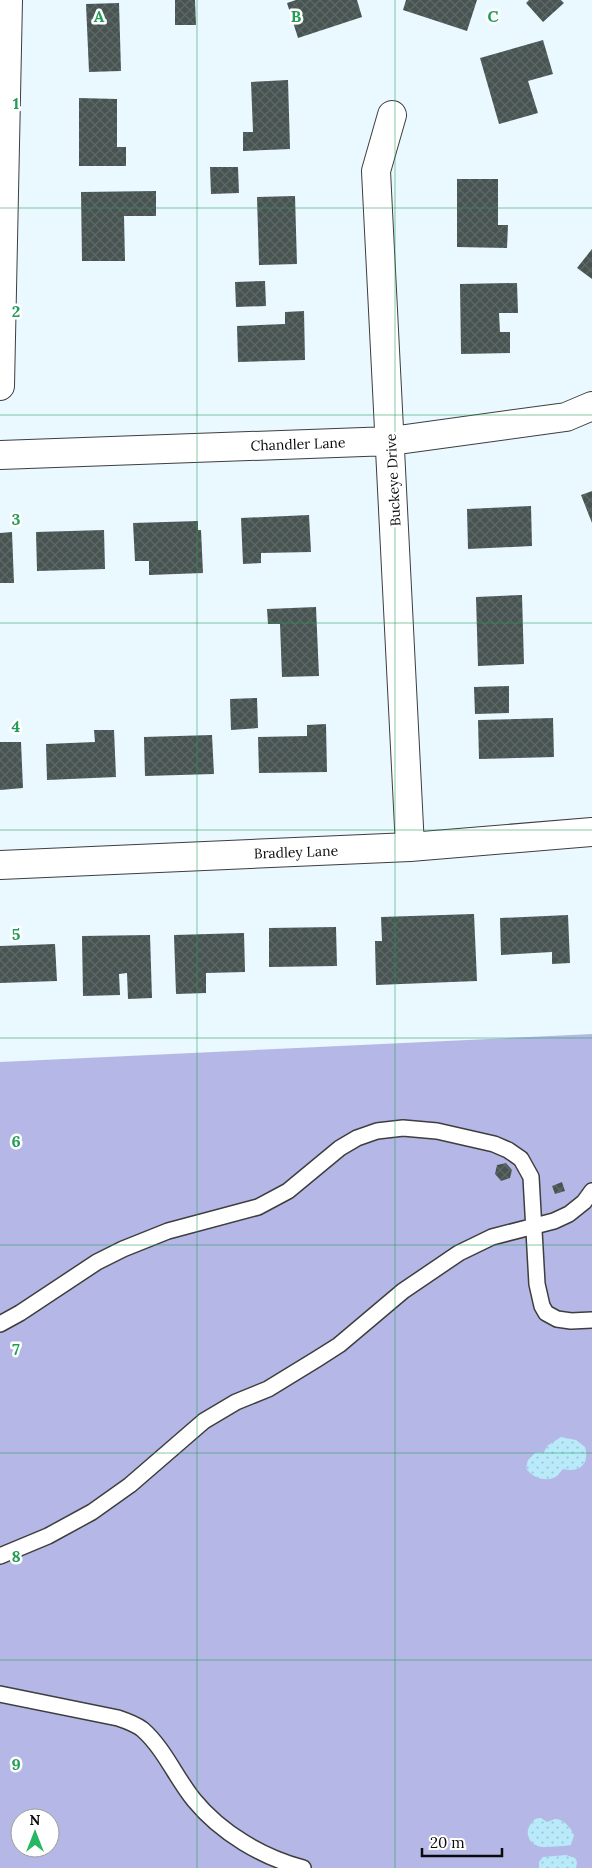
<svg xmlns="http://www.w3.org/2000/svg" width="592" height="1868" font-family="Lora,serif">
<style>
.grass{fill:#b5b8e7;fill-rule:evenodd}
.sand{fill:url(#sand-dots)}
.building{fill:url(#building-cross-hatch)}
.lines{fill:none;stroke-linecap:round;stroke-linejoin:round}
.service-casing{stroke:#3e3e3e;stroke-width:18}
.minor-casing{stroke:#3e3e3e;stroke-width:30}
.service{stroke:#fff;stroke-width:15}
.minor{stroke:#fff;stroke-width:28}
.grid{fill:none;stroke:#239d55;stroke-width:1;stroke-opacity:0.55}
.labels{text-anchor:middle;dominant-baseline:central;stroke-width:5;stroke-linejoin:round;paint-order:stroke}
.street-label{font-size:14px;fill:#0b0b0b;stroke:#fff}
.grid-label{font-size:16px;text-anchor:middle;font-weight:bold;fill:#239d55;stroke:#fff;stroke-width:5;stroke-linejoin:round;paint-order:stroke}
</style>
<defs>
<pattern id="sand-dots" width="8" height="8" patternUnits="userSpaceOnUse" patternTransform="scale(1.25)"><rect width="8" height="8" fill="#b8eaf9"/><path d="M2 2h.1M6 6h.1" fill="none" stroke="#9dc7d4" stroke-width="1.8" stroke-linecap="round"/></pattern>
<pattern id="building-cross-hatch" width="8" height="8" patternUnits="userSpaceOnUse" patternTransform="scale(1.25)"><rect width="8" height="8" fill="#485452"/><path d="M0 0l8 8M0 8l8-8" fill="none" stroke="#5e6866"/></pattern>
</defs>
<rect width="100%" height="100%" fill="#eaf9ff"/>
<path class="grass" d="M 592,1034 L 592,1868 L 0,1868 L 0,1062 ZM 20,1818 L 50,1818 L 50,1848 L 20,1848 Z"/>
<path class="sand" d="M 561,1437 L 576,1440 L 585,1447 C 590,1465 579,1473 563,1469 C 561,1471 559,1474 557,1476 C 547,1483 532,1478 526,1468 L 528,1460 L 535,1453 L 544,1452 L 547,1446 Z
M 537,1818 L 541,1818 L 547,1822 C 550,1821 552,1820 555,1819 C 563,1818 572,1829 574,1835 L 571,1845 C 567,1846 546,1847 542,1847 C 525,1844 523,1827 537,1818 Z
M 566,1855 L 575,1858 L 577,1862 L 576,1868 L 539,1868 L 539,1862 L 543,1857 Z"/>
<path class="building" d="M 175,0 L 195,0 L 196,25 L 175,25 Z
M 296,0 L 357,0 L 362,17 L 298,38 L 287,3 Z
M 406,0 L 477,0 L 467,31 L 403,10 Z
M 529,0 L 561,0 L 564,3 L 543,22 L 526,3 Z
M 119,3 L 121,71 L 89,72 L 86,4 Z
M 543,40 L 553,74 L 528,81 L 538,113 L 499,124 L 480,58 Z
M 288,80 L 290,149 L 243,151 L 243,132 L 253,132 L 251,82 Z
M 79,98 L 117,99 L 117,147 L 126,147 L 126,166 L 79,166 Z
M 210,167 L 238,167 L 239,193 L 211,194 Z
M 457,179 L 498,179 L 498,225 L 508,225 L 507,248 L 457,247 Z
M 156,191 L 156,216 L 124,216 L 125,261 L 82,261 L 81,192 Z
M 295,196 L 297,264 L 259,265 L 257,197 Z
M 592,249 L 592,279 L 577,268 Z
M 265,281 L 266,306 L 236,307 L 235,282 Z
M 517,283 L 518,313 L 499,313 L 500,332 L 510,332 L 510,353 L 461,354 L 460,284 Z
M 304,311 L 305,360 L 238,362 L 237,326 L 285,324 L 285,312 Z
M 592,491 L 592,523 L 581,495 Z
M 531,506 L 532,546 L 468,549 L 467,509 Z
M 309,515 L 311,552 L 261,553 L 261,563 L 243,564 L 241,518 Z
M 198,521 L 198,530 L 201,530 L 203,573 L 149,575 L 149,561 L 135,561 L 133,523 Z
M 104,530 L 105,569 L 37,571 L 36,532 Z
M 12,532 L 14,583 L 0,583 L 0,533 Z
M 522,595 L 524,664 L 478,666 L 476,597 Z
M 316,607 L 319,676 L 282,677 L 280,624 L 268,624 L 267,609 Z
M 509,686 L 509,713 L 475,714 L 474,687 Z
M 257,698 L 258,728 L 231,730 L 230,699 Z
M 553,718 L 554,757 L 479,759 L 478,720 Z
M 326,724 L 327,772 L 259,773 L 258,737 L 307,736 L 307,725 Z
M 94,730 L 114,730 L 116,777 L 47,780 L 46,744 L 95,742 Z
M 212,735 L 214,774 L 145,776 L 144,737 Z
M 0,742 L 21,742 L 23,788 L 0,790 Z
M 474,914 L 477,981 L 376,985 L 375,941 L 382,941 L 381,917 Z
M 568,915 L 570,963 L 552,964 L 552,952 L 501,955 L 500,918 Z
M 336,927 L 337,966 L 269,967 L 269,928 Z
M 244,933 L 245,972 L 206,973 L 206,993 L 176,994 L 174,935 Z
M 150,935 L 152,998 L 128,999 L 127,973 L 119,974 L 120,995 L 83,996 L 82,936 Z
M 55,944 L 57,981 L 0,983 L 0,946 Z
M 506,1163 L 512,1170 L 510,1178 L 501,1181 L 495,1174 L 497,1165 Z
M 562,1182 L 565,1191 L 555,1194 L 552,1186 Z"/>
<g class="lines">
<defs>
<path id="service" d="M 0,1324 L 20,1313 L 97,1262 L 123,1249 L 168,1231 L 258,1207 L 288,1191 L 340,1148 L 357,1138 L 377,1131 L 403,1128 L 437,1131 L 494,1144 L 508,1150 L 521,1159 L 531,1177 L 537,1284 L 542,1306 L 546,1313 L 557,1319 L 571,1321 L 592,1320
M 0,1556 L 48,1536 L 92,1512 L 130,1485 L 204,1421 L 236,1402 L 268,1389 L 317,1359 L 339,1345 L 403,1291 L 459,1253 L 492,1237 L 554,1221 L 569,1214 L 584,1202 L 592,1191
M 0,1694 L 118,1718 C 127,1721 135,1724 142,1729 C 164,1748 176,1778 194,1800 C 221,1833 262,1857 303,1868"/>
<path id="minor" d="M 392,115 L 376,171 L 410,847
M 0,386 L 8,0
M 0,455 L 391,441 L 566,417 L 592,406
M 0,865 L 410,847 L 592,832"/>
</defs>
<use href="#service" class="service-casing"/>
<use href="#minor" class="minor-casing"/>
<use href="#service" class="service"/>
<use href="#minor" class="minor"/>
</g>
<path class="grid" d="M 197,0 L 197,1868M 395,0 L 395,1868M 0,208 L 592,208M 0,415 L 592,415M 0,623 L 592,623M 0,830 L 592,830M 0,1038 L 592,1038M 0,1245 L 592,1245M 0,1453 L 592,1453M 0,1660 L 592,1660"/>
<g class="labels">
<g class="street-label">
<text transform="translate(298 444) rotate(-2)">Chandler Lane</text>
<text transform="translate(393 480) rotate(-93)">Buckeye Drive</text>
<text transform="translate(296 852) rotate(-2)">Bradley Lane</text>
</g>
</g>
<g class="grid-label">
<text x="99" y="22">A</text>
<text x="296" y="22">B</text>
<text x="493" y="22">C</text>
<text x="16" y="109">1</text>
<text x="16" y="317">2</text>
<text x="16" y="525">3</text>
<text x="16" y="732">4</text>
<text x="16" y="940">5</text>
<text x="16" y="1147">6</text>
<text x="16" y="1355">7</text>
<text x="16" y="1562">8</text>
<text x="16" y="1770">9</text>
</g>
<g transform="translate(35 1833)"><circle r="24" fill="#ffffff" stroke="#9d9d9d"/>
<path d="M0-4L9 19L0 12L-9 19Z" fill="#27b762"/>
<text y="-8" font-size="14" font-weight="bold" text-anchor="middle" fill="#0b0b0b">N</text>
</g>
<path d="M422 1848v8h80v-8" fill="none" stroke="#0b0b0b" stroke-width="2.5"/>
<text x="430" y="1848" font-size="15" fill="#0b0b0b" stroke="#ffffff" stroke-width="4" paint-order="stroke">20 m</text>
</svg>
